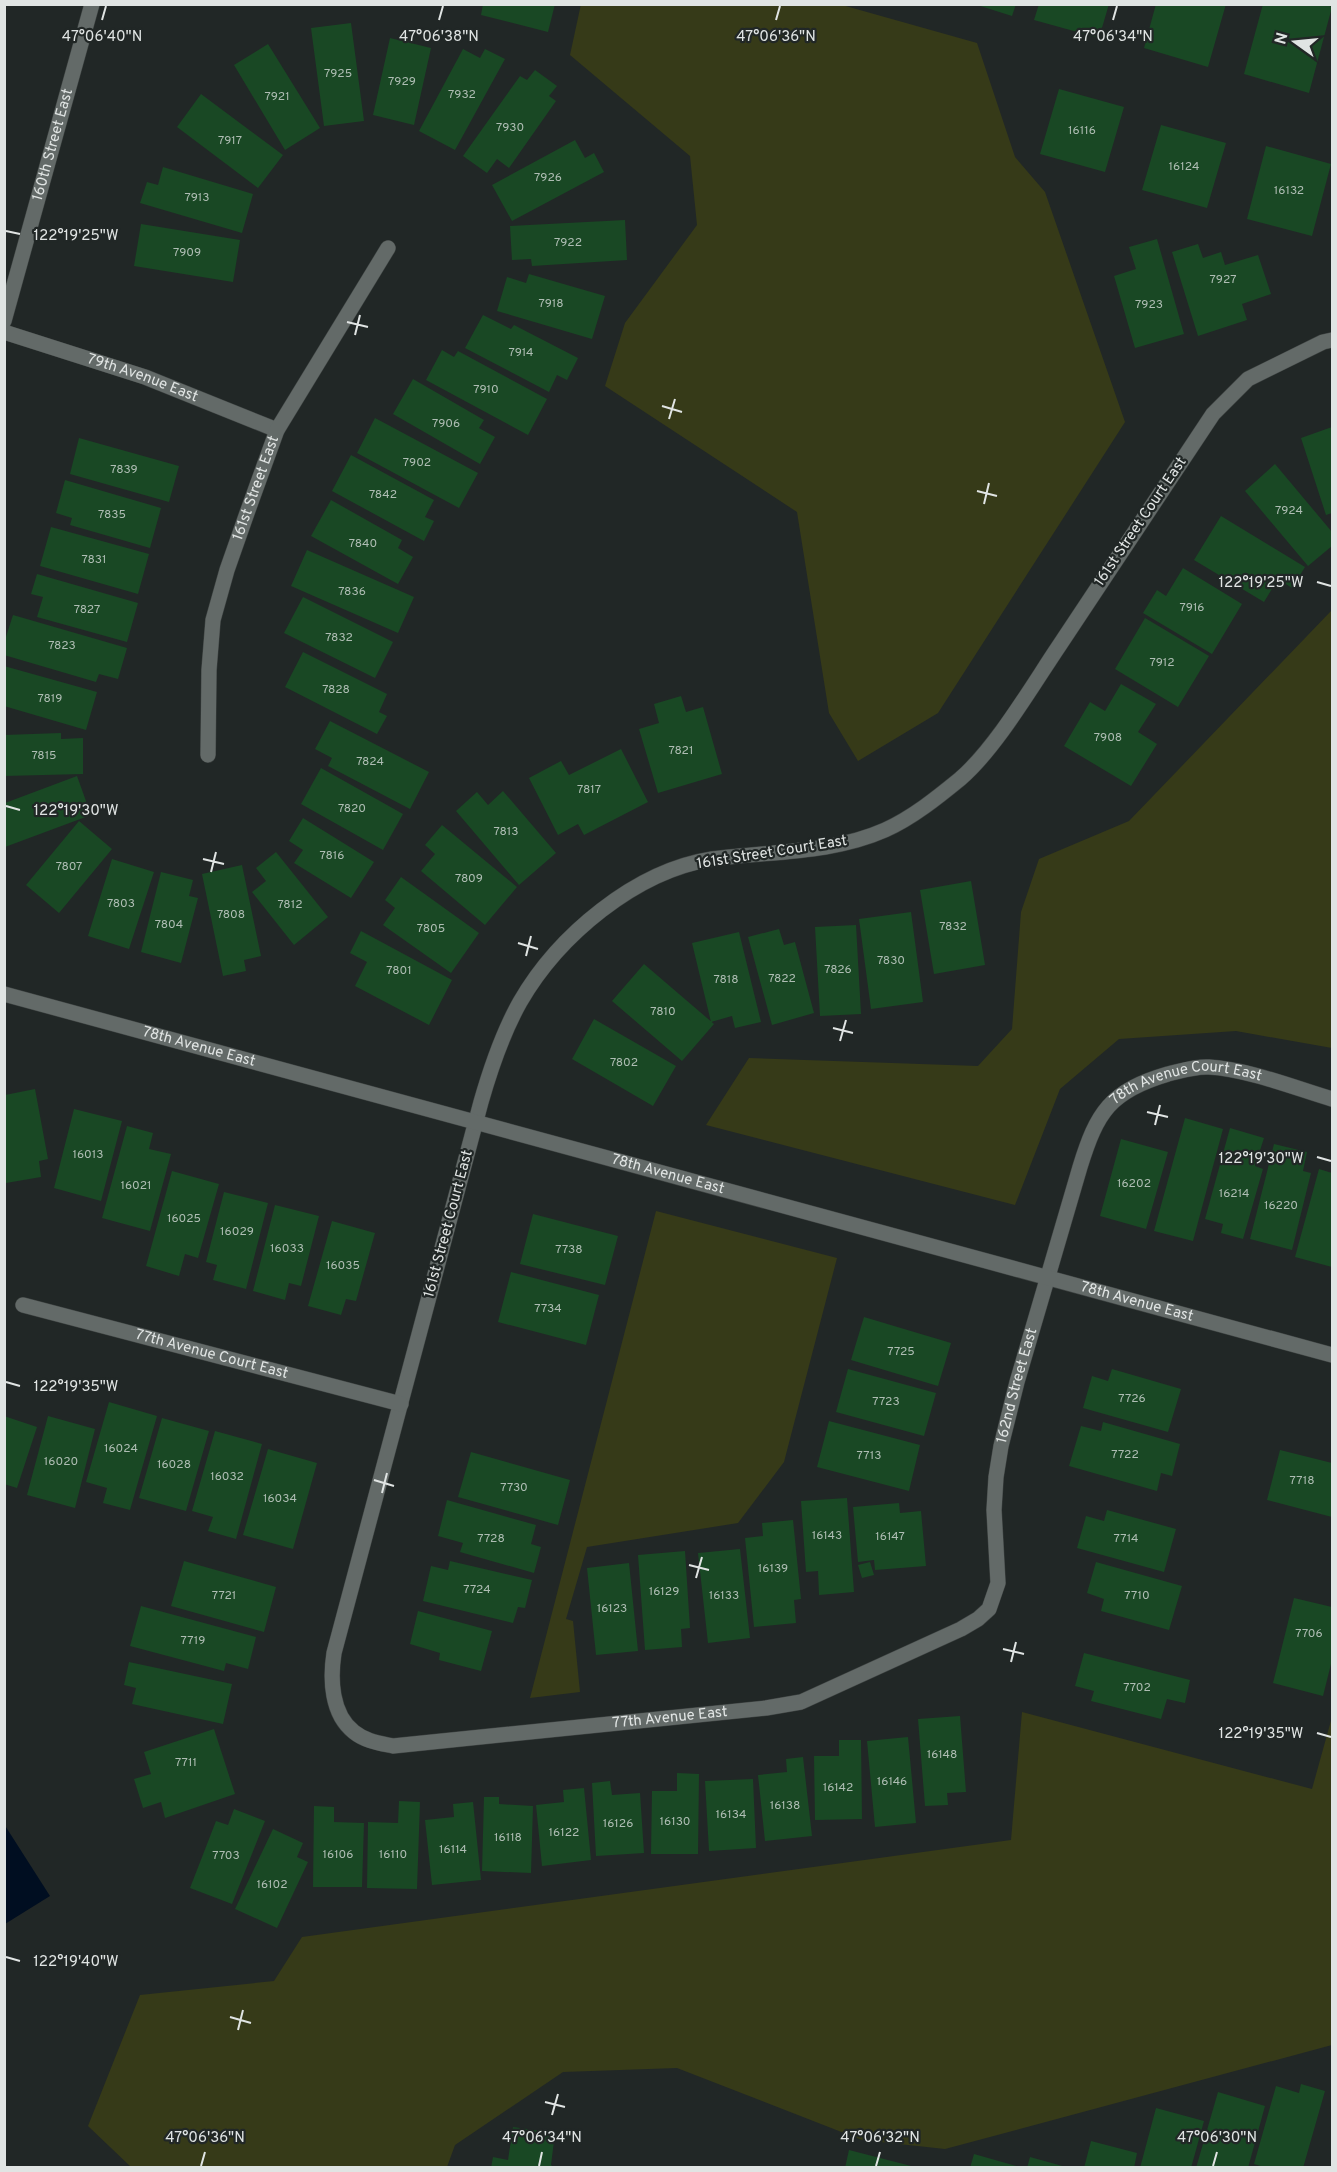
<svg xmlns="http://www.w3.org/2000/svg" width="1337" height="2172" font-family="Overpass,sans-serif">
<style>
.green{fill:#363a18}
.water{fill:#000e21}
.building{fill:#194824}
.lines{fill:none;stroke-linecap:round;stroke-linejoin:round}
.minor-casing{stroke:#3e4342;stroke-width:16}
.secondary-casing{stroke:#3e4342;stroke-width:16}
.minor{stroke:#636a68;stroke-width:15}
.secondary{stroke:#636a68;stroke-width:15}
.ticks{fill:none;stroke:#e0e4e3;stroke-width:2}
.labels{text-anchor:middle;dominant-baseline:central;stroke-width:4.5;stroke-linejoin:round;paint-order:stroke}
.number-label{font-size:12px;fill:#aebdb3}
.street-label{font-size:15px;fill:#e0e4e3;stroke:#212726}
.ticks-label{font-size:15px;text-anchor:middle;fill:#e0e4e3;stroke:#212726;stroke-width:4.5;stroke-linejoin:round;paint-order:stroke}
</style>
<rect width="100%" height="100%" fill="#212726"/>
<path class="green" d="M 581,4 L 842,5 L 977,43 L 1015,157 L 1045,192 L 1125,422 L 938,713 L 858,761 L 829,713 L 797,512 L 605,386 L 625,323 L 697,225 L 690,156 L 570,55 Z
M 1332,610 L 1332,1048 L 1236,1031 L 1119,1039 L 1060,1089 L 1015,1205 L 706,1125 L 749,1058 L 978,1066 L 1012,1029 L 1021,912 L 1039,859 L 1129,821 Z
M 656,1211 L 837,1258 L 784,1462 L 738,1523 L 587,1547 L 566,1619 L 573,1621 L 580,1692 L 530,1698 Z
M 1022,1712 L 1312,1789 L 1332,1717 L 1332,2045 L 945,2149 L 862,2140 L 677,2068 L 563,2072 L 455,2145 L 447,2167 L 131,2167 L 88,2126 L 140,1995 L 274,1981 L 302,1937 L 1011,1840 Z"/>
<path class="water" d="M 4,1824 L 50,1896 L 5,1924 L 4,1924 Z"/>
<path class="building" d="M 483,4 L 555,4 L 548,32 L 481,15 Z
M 974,4 L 1016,4 L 1012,16 Z
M 1039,4 L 1109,4 L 1099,38 L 1034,20 Z
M 1156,4 L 1226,4 L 1208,67 L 1144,48 Z
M 1263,4 L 1324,4 L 1332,7 L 1309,93 L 1244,74 Z
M 351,23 L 364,121 L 324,126 L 311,28 Z
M 390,38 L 431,48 L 414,125 L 373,115 Z
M 268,44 L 320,128 L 285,150 L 234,65 Z
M 463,49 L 480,58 L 485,49 L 505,59 L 455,150 L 419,131 Z
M 535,70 L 557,86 L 549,96 L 556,101 L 509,168 L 497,159 L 487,173 L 463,156 L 520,76 L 527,80 Z
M 1059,89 L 1124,107 L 1105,172 L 1040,154 Z
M 201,94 L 283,155 L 258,188 L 177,127 Z
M 1161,125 L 1226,143 L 1207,208 L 1142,190 Z
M 575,140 L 585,158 L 594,153 L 604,172 L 512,221 L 492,185 Z
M 1266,146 L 1331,164 L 1312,236 L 1247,219 Z
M 163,167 L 253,194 L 242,233 L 140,203 L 147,182 L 158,185 Z
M 625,220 L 627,260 L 532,266 L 531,259 L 512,260 L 510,226 Z
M 141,224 L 240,240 L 233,282 L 134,266 Z
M 1157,239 L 1184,334 L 1135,348 L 1114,276 L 1136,269 L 1129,247 Z
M 1198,244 L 1203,258 L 1221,252 L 1225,265 L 1258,255 L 1271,294 L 1242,304 L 1247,320 L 1198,336 L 1172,252 Z
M 529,274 L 605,296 L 592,339 L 497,311 L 507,277 L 526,283 Z
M 483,315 L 511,329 L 514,325 L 578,358 L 567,380 L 557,375 L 549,392 L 465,348 Z
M 442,350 L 454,357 L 458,351 L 547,399 L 528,435 L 426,380 Z
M 413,379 L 484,420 L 479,428 L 495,437 L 480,464 L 393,414 Z
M 375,418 L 478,473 L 459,508 L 357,453 Z
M 1332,427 L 1332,513 L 1326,515 L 1301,438 Z
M 79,438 L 179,466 L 169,502 L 70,474 Z
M 351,455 L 434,500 L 425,517 L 434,521 L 424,541 L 332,491 Z
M 1275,464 L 1332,532 L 1332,546 L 1308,566 L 1245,491 Z
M 65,480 L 161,508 L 150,548 L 70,525 L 72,518 L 56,513 Z
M 331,500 L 402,540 L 398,548 L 413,557 L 398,584 L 311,536 Z
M 1221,516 L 1305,567 L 1292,588 L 1278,579 L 1264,602 L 1194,560 Z
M 51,527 L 149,554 L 138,594 L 40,566 Z
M 307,550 L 414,597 L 398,633 L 291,586 Z
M 1183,568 L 1242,604 L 1212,654 L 1143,613 L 1157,590 L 1166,596 Z
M 37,574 L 138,603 L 127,642 L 37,617 L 43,597 L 31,594 Z
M 303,597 L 393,642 L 375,678 L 284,633 Z
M 13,615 L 127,648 L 118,679 L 99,674 L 96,682 L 4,655 L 4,643 Z
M 1145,618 L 1209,656 L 1178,707 L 1115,669 Z
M 303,652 L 387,694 L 379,712 L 387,716 L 377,734 L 285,687 Z
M 4,666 L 97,692 L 86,730 L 4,706 Z
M 1121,684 L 1156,704 L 1138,732 L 1157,744 L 1131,786 L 1064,746 L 1090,702 L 1105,711 Z
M 681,696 L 686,712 L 703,707 L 722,774 L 658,793 L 639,729 L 659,723 L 654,704 Z
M 330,721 L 429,772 L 410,809 L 328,766 L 332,758 L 315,749 Z
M 61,733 L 61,739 L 83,738 L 83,774 L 4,776 L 4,735 Z
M 621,749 L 648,802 L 584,835 L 578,824 L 558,835 L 529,778 L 561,761 L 569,775 Z
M 321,768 L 403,814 L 383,850 L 301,804 Z
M 77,776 L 91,815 L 5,847 L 5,803 Z
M 503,791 L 556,853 L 519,885 L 456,811 L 477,792 L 488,805 Z
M 303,818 L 374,862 L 351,898 L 294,863 L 303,850 L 289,841 Z
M 79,821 L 112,849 L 59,913 L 26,885 Z
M 442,825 L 517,887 L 485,925 L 421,871 L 435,854 L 425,845 Z
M 276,852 L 328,917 L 294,945 L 252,892 L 266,881 L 256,868 Z
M 112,859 L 154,872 L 129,949 L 88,936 Z
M 242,865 L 261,956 L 244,960 L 246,971 L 223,976 L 202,874 Z
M 161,872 L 193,880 L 189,896 L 198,898 L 181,963 L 141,952 Z
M 401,877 L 479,933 L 451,973 L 383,925 L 395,908 L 385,900 Z
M 971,881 L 985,965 L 934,974 L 920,890 Z
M 911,912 L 923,1002 L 871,1009 L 859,919 Z
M 856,925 L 861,1014 L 820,1016 L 815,927 Z
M 779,929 L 784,945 L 795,942 L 814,1013 L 772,1025 L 748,937 Z
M 361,931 L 452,980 L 429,1025 L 355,986 L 367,962 L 350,953 Z
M 739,932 L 761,1022 L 735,1028 L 732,1016 L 711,1022 L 692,943 Z
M 644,964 L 714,1024 L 682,1061 L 612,1001 Z
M 594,1019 L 676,1066 L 653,1106 L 572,1059 Z
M 35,1089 L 48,1159 L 39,1161 L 41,1177 L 6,1183 L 5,1173 L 5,1095 Z
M 74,1109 L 122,1121 L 101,1201 L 54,1188 Z
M 1185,1118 L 1223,1129 L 1193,1241 L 1154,1231 Z
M 127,1126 L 153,1133 L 149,1149 L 171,1154 L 150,1231 L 102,1218 Z
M 1230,1128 L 1264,1138 L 1255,1166 L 1263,1169 L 1243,1239 L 1221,1233 L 1223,1224 L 1205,1219 Z
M 1121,1139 L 1168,1152 L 1146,1229 L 1100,1216 Z
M 1274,1144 L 1307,1152 L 1303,1171 L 1311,1173 L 1292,1250 L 1250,1239 Z
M 1319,1169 L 1332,1173 L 1332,1267 L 1295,1257 Z
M 172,1171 L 219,1184 L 198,1258 L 185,1254 L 179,1276 L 146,1266 Z
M 224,1192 L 268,1203 L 246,1289 L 213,1280 L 217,1265 L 206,1262 Z
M 275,1205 L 319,1216 L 301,1286 L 289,1283 L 285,1300 L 253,1291 Z
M 533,1214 L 618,1236 L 605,1285 L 520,1264 Z
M 332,1221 L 375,1233 L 356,1301 L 346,1299 L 341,1315 L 308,1306 Z
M 511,1272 L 599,1295 L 586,1345 L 498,1322 Z
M 864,1317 L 951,1343 L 938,1386 L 851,1360 Z
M 848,1369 L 936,1393 L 924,1436 L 836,1412 Z
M 1112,1369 L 1181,1389 L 1168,1432 L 1083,1408 L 1092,1376 L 1108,1381 Z
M 109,1402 L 157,1416 L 130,1510 L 103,1503 L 107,1488 L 86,1482 Z
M 4,1416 L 37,1427 L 17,1488 L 4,1484 Z
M 48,1416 L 95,1429 L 75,1508 L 27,1495 Z
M 162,1418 L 209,1431 L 186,1511 L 139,1498 Z
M 829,1421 L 920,1445 L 909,1491 L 817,1467 Z
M 1103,1422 L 1180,1444 L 1172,1476 L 1161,1473 L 1157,1491 L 1069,1466 L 1081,1426 L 1101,1431 Z
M 215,1431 L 262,1444 L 236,1539 L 208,1531 L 213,1517 L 192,1511 Z
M 268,1449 L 317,1463 L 293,1549 L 243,1535 Z
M 1280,1450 L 1332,1463 L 1332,1517 L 1267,1500 Z
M 471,1452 L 570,1480 L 558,1525 L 458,1497 Z
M 847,1498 L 854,1592 L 819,1595 L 818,1571 L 806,1572 L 801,1501 Z
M 447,1500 L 536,1525 L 531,1544 L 541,1547 L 534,1573 L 460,1552 L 463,1543 L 438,1536 Z
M 899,1503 L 900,1513 L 921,1511 L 926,1566 L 875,1570 L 874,1560 L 858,1562 L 853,1507 Z
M 1107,1510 L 1176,1529 L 1164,1572 L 1077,1548 L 1086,1516 L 1104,1521 Z
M 793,1520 L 801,1599 L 794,1600 L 796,1623 L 754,1627 L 745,1538 L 763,1536 L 762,1523 Z
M 740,1549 L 750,1638 L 708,1643 L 698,1553 Z
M 685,1551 L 690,1628 L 681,1629 L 682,1647 L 645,1650 L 638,1555 Z
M 184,1561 L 276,1587 L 264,1632 L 171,1606 Z
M 450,1561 L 532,1580 L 525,1608 L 518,1607 L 513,1623 L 423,1601 L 431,1566 L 448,1570 Z
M 870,1562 L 874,1575 L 862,1578 L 858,1565 Z
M 1096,1562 L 1182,1586 L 1169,1630 L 1101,1611 L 1104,1599 L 1087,1593 Z
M 629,1563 L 638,1651 L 596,1655 L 587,1568 Z
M 1294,1598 L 1332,1607 L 1332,1660 L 1323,1696 L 1273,1683 Z
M 141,1606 L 256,1637 L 248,1669 L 226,1663 L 224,1671 L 130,1646 Z
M 418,1611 L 492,1631 L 481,1671 L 439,1660 L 440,1653 L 410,1644 Z
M 1084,1653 L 1190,1680 L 1185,1703 L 1167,1699 L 1161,1719 L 1091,1701 L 1094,1691 L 1075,1686 Z
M 129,1662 L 232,1684 L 223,1724 L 132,1704 L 136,1688 L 124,1685 Z
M 960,1716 L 966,1792 L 947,1793 L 948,1805 L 925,1806 L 918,1719 Z
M 214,1729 L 235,1794 L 165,1818 L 161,1802 L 143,1808 L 134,1779 L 151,1774 L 144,1752 Z
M 908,1737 L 916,1823 L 875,1827 L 867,1741 Z
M 839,1740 L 861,1740 L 862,1819 L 815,1820 L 814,1756 L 839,1756 Z
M 803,1757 L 812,1836 L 765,1841 L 758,1775 L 787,1772 L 786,1759 Z
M 677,1773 L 699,1774 L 698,1854 L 651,1854 L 652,1791 L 677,1791 Z
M 753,1779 L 756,1848 L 709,1851 L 705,1781 Z
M 610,1781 L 612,1795 L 640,1793 L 644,1853 L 596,1856 L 592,1783 Z
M 584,1788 L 591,1860 L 542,1866 L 536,1805 L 564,1802 L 563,1790 Z
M 484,1797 L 499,1797 L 499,1804 L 533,1806 L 531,1873 L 482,1871 Z
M 399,1801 L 420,1802 L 417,1889 L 367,1888 L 368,1822 L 398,1823 Z
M 473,1802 L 481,1880 L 432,1885 L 425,1820 L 454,1817 L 453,1804 Z
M 314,1806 L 334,1807 L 334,1822 L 364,1823 L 362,1887 L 313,1887 Z
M 234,1809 L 265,1821 L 232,1904 L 190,1888 L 216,1821 L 228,1825 Z
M 273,1829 L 303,1843 L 297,1857 L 308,1862 L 277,1928 L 235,1909 Z
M 1301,2084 L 1325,2091 L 1303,2168 L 1267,2168 L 1254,2164 L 1276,2086 L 1299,2093 Z
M 1218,2092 L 1265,2106 L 1248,2168 L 1196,2168 Z
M 1156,2108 L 1204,2121 L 1191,2168 L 1140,2168 Z
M 513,2127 L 555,2133 L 551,2165 L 555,2168 L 491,2168 L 493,2157 L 508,2160 Z
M 1091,2141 L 1137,2153 L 1134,2168 L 1084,2168 Z
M 849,2150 L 915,2167 L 915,2168 L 845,2168 Z
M 974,2154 L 1020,2167 L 1020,2168 L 970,2168 Z
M 1030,2157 L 1066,2167 L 1066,2168 L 1027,2168 Z"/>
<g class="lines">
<defs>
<g id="minor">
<path id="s1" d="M 4,332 L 145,377 L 277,430"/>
<path id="s2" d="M 1332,340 L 1323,342 L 1248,379 L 1213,414 C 1162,491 1110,569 1059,646 C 1032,686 996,748 960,779 C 938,797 912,818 885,830 C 831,854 769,851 712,859 C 635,871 558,936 520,1002 C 502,1034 491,1067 481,1102 L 334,1653 C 330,1679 331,1714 354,1732 C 365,1741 379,1743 393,1746 L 766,1708 L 801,1702 L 961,1629 L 978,1619 L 989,1609 L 998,1583 L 994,1510 L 996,1477 L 1001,1446 L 1017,1382 L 1080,1167 C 1097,1112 1110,1091 1168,1074 C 1181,1071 1195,1066 1209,1067 C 1247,1069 1295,1088 1332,1099"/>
<path id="s3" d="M 208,755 L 209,670 L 213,620 L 227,570 L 247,513 L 277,430 L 388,248"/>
<path id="s4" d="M 4,994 L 1332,1355"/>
<path id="s5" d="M 23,1305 L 401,1404"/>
</g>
<g id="secondary">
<path id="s6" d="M 4,321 L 92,4"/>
</g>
</defs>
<use href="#minor" class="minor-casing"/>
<use href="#secondary" class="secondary-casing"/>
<use href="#minor" class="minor"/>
<use href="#secondary" class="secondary"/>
</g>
<path class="ticks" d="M 102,20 L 106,6M 439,20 L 443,6M 776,20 L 780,6M 1113,20 L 1117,6M 6,231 L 20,234M 347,322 L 368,327M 355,335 L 360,315M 662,406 L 682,412M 669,419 L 675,399M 977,491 L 997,496M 984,504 L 989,483M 1317,582 L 1331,586M 6,806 L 20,810M 203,859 L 224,864M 211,872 L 216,852M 518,943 L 538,949M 526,956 L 531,936M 833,1028 L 853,1033M 840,1041 L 846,1020M 1147,1112 L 1168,1117M 1155,1125 L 1160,1105M 1317,1157 L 1331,1161M 6,1382 L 20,1386M 374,1480 L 394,1486M 382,1493 L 387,1473M 689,1565 L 709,1570M 696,1578 L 702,1557M 1003,1649 L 1024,1654M 1011,1662 L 1016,1642M 1317,1733 L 1331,1737M 6,1957 L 20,1961M 230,2017 L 251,2023M 238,2030 L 243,2010M 545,2102 L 565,2107M 552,2115 L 558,2094M 201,2166 L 205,2152M 539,2166 L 542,2152M 876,2166 L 880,2152M 1213,2166 L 1217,2152"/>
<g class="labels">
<g class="number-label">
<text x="338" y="74">7925</text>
<text x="402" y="82">7929</text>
<text x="462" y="95">7932</text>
<text x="277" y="97">7921</text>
<text x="510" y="128">7930</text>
<text x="1082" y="131">16116</text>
<text x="230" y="141">7917</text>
<text x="1184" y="167">16124</text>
<text x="548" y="178">7926</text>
<text x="1289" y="191">16132</text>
<text x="197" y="198">7913</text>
<text x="568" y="243">7922</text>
<text x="187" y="253">7909</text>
<text x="1223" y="280">7927</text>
<text x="551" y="304">7918</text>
<text x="1149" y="305">7923</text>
<text x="521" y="353">7914</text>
<text x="486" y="390">7910</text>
<text x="446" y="424">7906</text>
<text x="417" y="463">7902</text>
<text x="124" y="470">7839</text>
<text x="383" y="495">7842</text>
<text x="1289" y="511">7924</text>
<text x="112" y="515">7835</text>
<text x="363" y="544">7840</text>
<text x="94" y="560">7831</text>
<text x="352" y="592">7836</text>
<text x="1192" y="608">7916</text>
<text x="87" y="610">7827</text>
<text x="339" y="638">7832</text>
<text x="62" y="646">7823</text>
<text x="1162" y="663">7912</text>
<text x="336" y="690">7828</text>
<text x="50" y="699">7819</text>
<text x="1108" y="738">7908</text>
<text x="681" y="751">7821</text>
<text x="44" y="756">7815</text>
<text x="370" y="762">7824</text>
<text x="589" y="790">7817</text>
<text x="352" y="809">7820</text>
<text x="506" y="832">7813</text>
<text x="332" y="856">7816</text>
<text x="69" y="867">7807</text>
<text x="469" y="879">7809</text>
<text x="121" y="904">7803</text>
<text x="290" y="905">7812</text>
<text x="231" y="915">7808</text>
<text x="169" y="925">7804</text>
<text x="953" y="927">7832</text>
<text x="431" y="929">7805</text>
<text x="891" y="961">7830</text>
<text x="838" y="970">7826</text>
<text x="399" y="971">7801</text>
<text x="782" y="979">7822</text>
<text x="726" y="980">7818</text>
<text x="663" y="1012">7810</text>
<text x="624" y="1063">7802</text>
<text x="88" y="1155">16013</text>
<text x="1134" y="1184">16202</text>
<text x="136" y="1186">16021</text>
<text x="1234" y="1194">16214</text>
<text x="1281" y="1206">16220</text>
<text x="184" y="1219">16025</text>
<text x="237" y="1232">16029</text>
<text x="287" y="1249">16033</text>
<text x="569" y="1250">7738</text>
<text x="343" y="1266">16035</text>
<text x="548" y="1309">7734</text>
<text x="901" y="1352">7725</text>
<text x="1132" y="1399">7726</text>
<text x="886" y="1402">7723</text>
<text x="121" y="1449">16024</text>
<text x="1125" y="1455">7722</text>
<text x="869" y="1456">7713</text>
<text x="61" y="1462">16020</text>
<text x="174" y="1465">16028</text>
<text x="227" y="1477">16032</text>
<text x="1302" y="1481">7718</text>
<text x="514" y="1488">7730</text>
<text x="280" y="1499">16034</text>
<text x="827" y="1536">16143</text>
<text x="890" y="1537">16147</text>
<text x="491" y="1539">7728</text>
<text x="1126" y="1539">7714</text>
<text x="773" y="1569">16139</text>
<text x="477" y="1590">7724</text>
<text x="664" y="1592">16129</text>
<text x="224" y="1596">7721</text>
<text x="724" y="1596">16133</text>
<text x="1137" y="1596">7710</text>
<text x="612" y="1609">16123</text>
<text x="1309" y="1634">7706</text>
<text x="193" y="1641">7719</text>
<text x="1137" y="1688">7702</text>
<text x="942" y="1755">16148</text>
<text x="186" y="1763">7711</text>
<text x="892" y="1782">16146</text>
<text x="838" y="1788">16142</text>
<text x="785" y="1806">16138</text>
<text x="731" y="1815">16134</text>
<text x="675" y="1822">16130</text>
<text x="618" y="1824">16126</text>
<text x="564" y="1833">16122</text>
<text x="508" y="1838">16118</text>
<text x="453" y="1850">16114</text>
<text x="338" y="1855">16106</text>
<text x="393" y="1855">16110</text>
<text x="226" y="1856">7703</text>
<text x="272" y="1885">16102</text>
</g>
<g class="street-label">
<text stroke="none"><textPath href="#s6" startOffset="183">160th Street East</textPath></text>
<text stroke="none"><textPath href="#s1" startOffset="146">79th Avenue East</textPath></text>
<text stroke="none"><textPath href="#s3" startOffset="274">161st Street East</textPath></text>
<text transform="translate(1141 522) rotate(-56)">161st Street Court East</text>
<text transform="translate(772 853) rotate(-9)">161st Street Court East</text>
<text stroke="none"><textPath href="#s4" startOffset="202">78th Avenue East</textPath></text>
<text stroke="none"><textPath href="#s2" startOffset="3134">78th Avenue Court East</textPath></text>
<text stroke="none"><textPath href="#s4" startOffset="688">78th Avenue East</textPath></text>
<text transform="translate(449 1224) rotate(-75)">161st Street Court East</text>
<text stroke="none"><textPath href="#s4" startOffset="1174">78th Avenue East</textPath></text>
<text stroke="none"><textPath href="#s5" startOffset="195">77th Avenue Court East</textPath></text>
<text stroke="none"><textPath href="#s2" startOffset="2754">162nd Street East</textPath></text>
<text stroke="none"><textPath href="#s2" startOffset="2184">77th Avenue East</textPath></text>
</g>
</g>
<g class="ticks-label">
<text x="102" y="41">47°06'40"N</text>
<text x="439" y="41">47°06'38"N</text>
<text x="776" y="41">47°06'36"N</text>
<text x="1113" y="41">47°06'34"N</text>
<text x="76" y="240">122°19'25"W</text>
<text x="1261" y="587">122°19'25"W</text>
<text x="76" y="815">122°19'30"W</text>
<text x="1261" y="1163">122°19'30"W</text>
<text x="76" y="1391">122°19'35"W</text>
<text x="1261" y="1738">122°19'35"W</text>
<text x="76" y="1966">122°19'40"W</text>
<text x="205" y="2142">47°06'36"N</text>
<text x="542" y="2142">47°06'34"N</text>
<text x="880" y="2142">47°06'32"N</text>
<text x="1217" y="2142">47°06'30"N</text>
</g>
<rect width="1337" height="2172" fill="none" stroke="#e0e4e3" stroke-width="12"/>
<g transform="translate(1295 42) rotate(285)" stroke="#212726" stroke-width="4.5" paint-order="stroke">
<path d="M0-4.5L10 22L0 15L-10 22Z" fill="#e0e4e3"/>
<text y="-9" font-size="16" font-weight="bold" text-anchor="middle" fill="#e0e4e3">N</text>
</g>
</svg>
